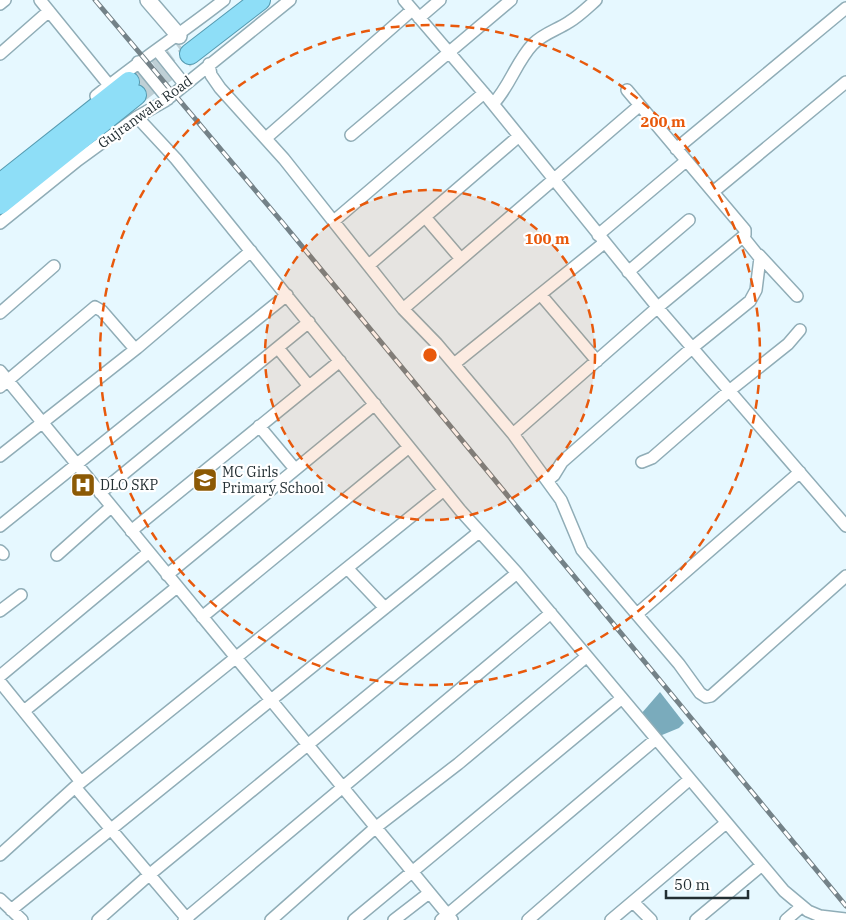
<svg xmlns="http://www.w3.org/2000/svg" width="846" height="920" font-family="'IBM Plex Serif',serif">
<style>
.water{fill:#7aabbc}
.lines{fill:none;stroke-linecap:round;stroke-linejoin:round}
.trunk-tunnel{stroke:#bfd0d6;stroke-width:20;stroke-dasharray:20 10;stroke-linecap:butt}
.minor-casing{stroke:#90adb7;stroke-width:14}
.tertiary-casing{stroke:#90adb7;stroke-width:18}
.trunk-casing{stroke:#569bb1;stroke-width:22}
.minor{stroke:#fff;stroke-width:11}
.tertiary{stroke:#fff;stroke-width:15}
.trunk{stroke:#8edef7;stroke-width:20}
.rail-casing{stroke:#748288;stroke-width:5}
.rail{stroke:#fff;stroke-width:3;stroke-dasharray:9;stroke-linecap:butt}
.ring{fill:none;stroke:#e8590c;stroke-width:2.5;stroke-dasharray:9 6}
.labels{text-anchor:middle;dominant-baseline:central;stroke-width:4.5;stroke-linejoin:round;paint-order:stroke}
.street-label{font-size:14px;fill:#232f33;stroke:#fff}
.poi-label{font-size:14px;fill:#232f33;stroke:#fff;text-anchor:start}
.centre{fill:#e8590c;stroke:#fff;stroke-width:2.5}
.ring-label{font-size:15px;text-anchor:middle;font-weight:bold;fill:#e8590c;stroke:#fff;stroke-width:4.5;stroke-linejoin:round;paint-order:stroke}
</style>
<rect width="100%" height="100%" fill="#e6f8ff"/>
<path class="water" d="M 660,692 L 684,723 L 679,728 L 662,735 L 659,735 L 641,714 Z"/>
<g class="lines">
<path class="trunk-tunnel" d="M 129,82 L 180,45
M 136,95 L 190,54"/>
<defs>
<path id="minor" d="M 40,0 L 109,85
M 404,0 L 489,99 L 663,314 L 846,526
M 0,4 L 5,0
M 419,18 L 440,0
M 157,50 L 185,85
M 0,54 L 49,11
M 138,62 L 168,99
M 209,64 L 211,75 L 220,88 L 284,159 L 403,309 L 437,344 L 513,434 L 561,500 L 582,550 L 679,664 L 700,693 L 706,697 L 711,696 L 846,576
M 96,96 C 137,62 182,33 224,0
M 493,104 C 510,86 516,62 533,44 C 544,33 557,30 569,22 C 579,16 587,8 596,0
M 137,117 L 176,159 L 460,510 L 517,573 L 784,891 L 808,911 L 820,916 L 846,919
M 351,135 L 511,0
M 266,138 L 412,10
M 676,149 L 846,8
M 713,192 L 846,82
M 425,217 L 461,259
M 335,220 L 484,93
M 0,223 L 78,160 L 137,117 L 165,101 L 290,0
M 598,235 L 686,161
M 759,255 L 797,296
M 369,265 L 519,136
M 628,272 L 689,220
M 541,295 L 597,361
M 403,309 L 639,106
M 0,313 L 54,266
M 278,348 L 308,385
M 454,364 L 604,243
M 0,371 L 452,920
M 0,387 L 95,307 L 102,311 L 135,349
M 259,426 L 295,469
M 513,434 L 658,307 L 745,235 L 745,230 L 627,90
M 0,456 L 137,348 L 251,251
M 642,462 L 652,458 L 729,391 L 788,344 L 800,330
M 548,480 L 554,475 L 562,462 L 692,348 L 750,301 L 756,290 L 760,258 L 744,238
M 100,493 L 309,322
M 0,526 L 287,295
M 131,531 L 340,361
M 0,551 L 3,554
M 57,555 L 111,507
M 347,568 L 385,608
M 167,575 L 375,404
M 0,611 L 21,595
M 637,614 L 800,472
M 202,617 L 409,447
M 0,676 L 149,552
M 0,682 L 81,782
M 24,711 L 177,587
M 75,787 L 188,920
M 0,855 L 75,787 L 444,490
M 0,899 L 22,920
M 633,902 L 651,920
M 11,910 L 479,532
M 98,920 L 149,875 L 517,573
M 184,920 L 551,613
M 271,920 L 375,828 L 458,764 L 586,657
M 354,920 L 622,698
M 394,920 L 429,893
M 441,920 L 656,739
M 528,920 L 690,779
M 611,920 L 726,823
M 696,920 L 762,865
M 786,920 L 801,907"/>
<path id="tertiary" d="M 148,0 L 179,36"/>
<path id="trunk" d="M 190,54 L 260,0
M 0,184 L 129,82
M 0,204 L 136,95"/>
</defs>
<use href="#minor" class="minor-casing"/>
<use href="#tertiary" class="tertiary-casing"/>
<use href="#trunk" class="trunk-casing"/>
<use href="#minor" class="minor"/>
<use href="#tertiary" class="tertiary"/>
<use href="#trunk" class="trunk"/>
<defs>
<path id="rail" d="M 95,0 L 282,222 L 846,906"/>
</defs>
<use href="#rail" class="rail-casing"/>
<use href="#rail" class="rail"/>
</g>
<circle cx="430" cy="355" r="165" fill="#e8590c" fill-opacity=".12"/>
<g class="ring">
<circle cx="430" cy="355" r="165"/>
<circle cx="430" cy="355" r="330"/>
</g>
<defs>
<symbol id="school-square" viewBox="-11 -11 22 22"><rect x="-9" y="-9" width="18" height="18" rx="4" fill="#8c5a05" stroke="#fff"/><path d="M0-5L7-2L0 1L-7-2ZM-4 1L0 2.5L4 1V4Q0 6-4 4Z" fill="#fff"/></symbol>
<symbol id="hospital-square" viewBox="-11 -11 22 22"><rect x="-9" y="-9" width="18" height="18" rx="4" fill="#8c5a05" stroke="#fff"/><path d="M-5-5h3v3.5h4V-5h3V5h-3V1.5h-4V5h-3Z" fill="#fff"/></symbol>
</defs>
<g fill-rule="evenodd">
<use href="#school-square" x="191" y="466" width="28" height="28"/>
<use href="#hospital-square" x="69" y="471" width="28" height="28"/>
</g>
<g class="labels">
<g class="street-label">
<text transform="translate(145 112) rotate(-36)">Gujranwala Road</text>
</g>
<g class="poi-label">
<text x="222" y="472">MC Girls<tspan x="222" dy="16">Primary School</tspan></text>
<text x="100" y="485">DLO SKP</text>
</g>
</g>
<circle cx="430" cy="355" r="8" class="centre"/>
<g class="ring-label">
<text x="663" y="127">200 m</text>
<text x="547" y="244">100 m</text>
</g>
<path d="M666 890v8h82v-8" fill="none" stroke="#232f33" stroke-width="2.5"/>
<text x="674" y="890" font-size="15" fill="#232f33" stroke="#ffffff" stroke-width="4" paint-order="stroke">50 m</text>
</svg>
